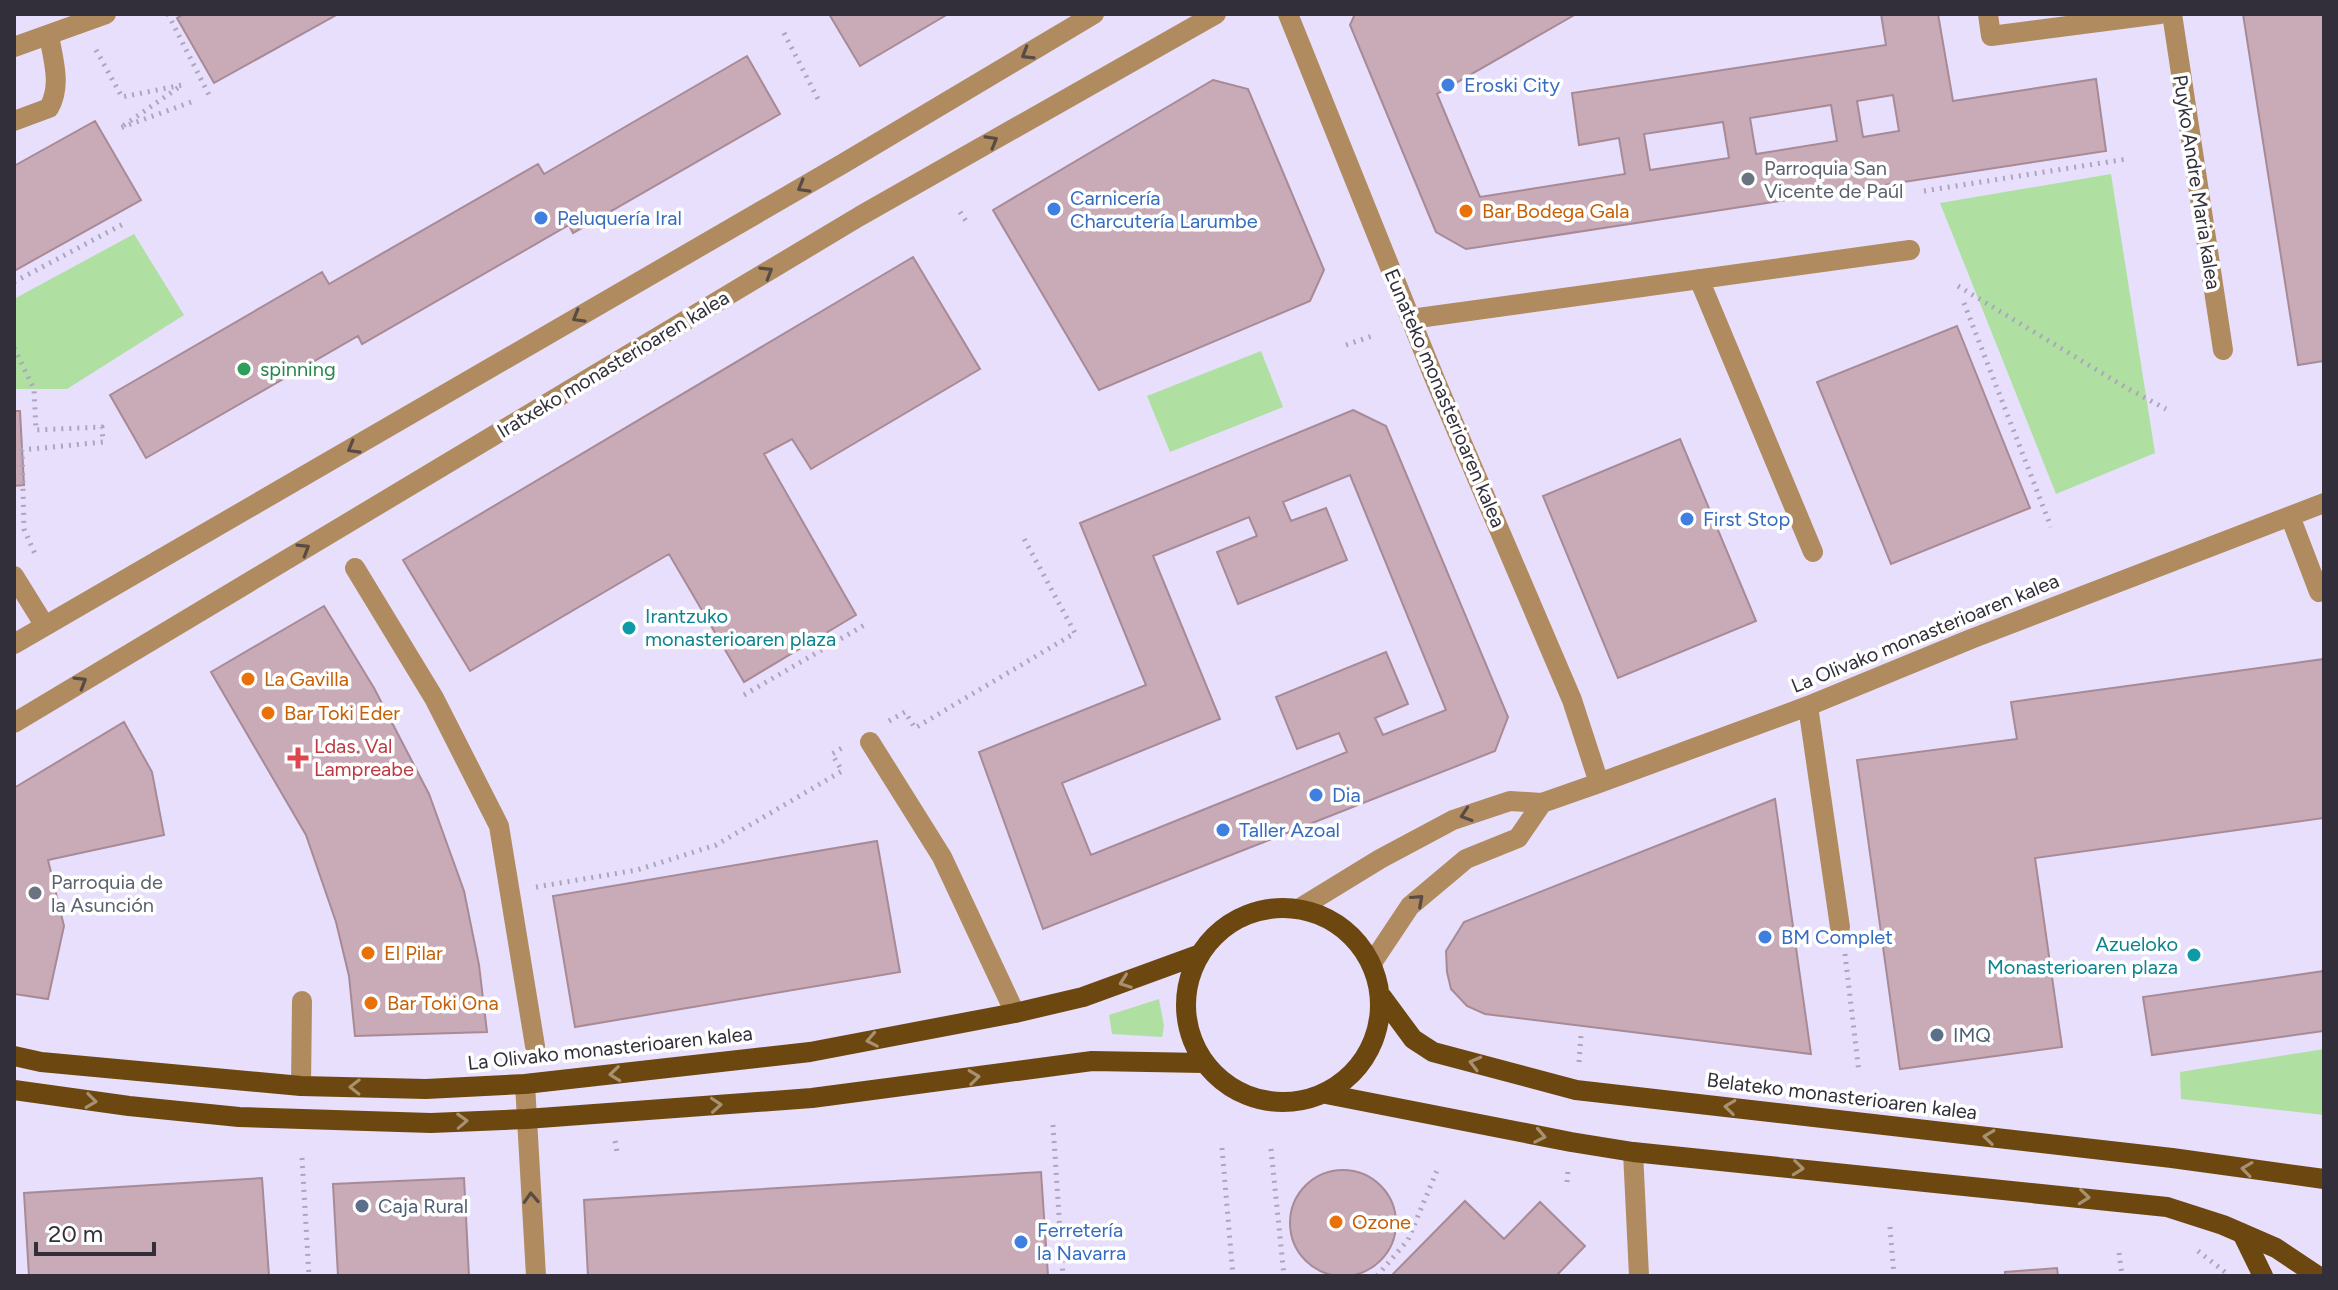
<svg xmlns="http://www.w3.org/2000/svg" width="2338" height="1290" font-family="Figtree,sans-serif">
<style>
.green{fill:#afe0a2}
.building{fill:#c9abb8;stroke:#a88a97;stroke-width:2;fill-rule:evenodd}
.lines{fill:none;stroke-linecap:round;stroke-linejoin:round}
.path{stroke:#aca5bc;stroke-width:5;stroke-dasharray:2 6;stroke-linecap:butt}
.minor{stroke:#b08b5f;stroke-width:20}
.major{stroke:#6d4710;stroke-width:20}
.oneway{stroke:#584b45}
.oneway2{stroke:#a79170}
.shop-dot{fill:#3f7fe0;stroke:#fff;stroke-width:3}
.worship-dot{fill:#6b7280;stroke:#fff;stroke-width:3}
.food-dot{fill:#e8710a;stroke:#fff;stroke-width:3}
.leisure-dot{fill:#2e9e5b;stroke:#fff;stroke-width:3}
.culture-dot{fill:#0f9aa8;stroke:#fff;stroke-width:3}
.health-dot{fill:#e0444e;stroke:#fff;stroke-width:3}
.service-dot{fill:#5c6f8a;stroke:#fff;stroke-width:3}
.labels{text-anchor:middle;dominant-baseline:central;stroke-width:7;stroke-linejoin:round;paint-order:stroke}
.shop-label{font-size:20px;fill:#366cbe;stroke:#fff;text-anchor:start}
.worship-label{font-size:20px;fill:#5b616d;stroke:#fff;text-anchor:start}
.street-label{font-size:20px;fill:#322f3a;stroke:#fff}
.food-label{font-size:20px;fill:#c56008;stroke:#fff;text-anchor:start}
.leisure-label{font-size:20px;fill:#27864d;stroke:#fff;text-anchor:start}
.culture-label{font-size:20px;fill:#0d838f;stroke:#fff;text-anchor:start}
.health-label{font-size:20px;fill:#be3a42;stroke:#fff;text-anchor:start}
.service-label{font-size:20px;fill:#4e5e75;stroke:#fff;text-anchor:start}
</style>
<rect width="100%" height="100%" fill="#e7dffc"/>
<path class="green" d="M 2111,174 L 2155,453 L 2056,494 L 1940,203 Z
M 134,234 L 184,315 L 67,389 L 14,389 L 14,299 Z
M 1261,351 L 1283,407 L 1170,452 L 1147,396 Z
M 1159,999 L 1164,1026 L 1162,1037 L 1112,1034 L 1109,1015 Z
M 2324,1049 L 2324,1115 L 2181,1099 L 2180,1072 Z"/>
<path class="building" d="M 184,14 L 338,14 L 214,83 L 177,18 Z
M 829,14 L 948,14 L 860,66 Z
M 1355,14 L 1576,14 L 1437,94 L 1480,197 L 1625,174 L 1619,138 L 1579,145 L 1572,93 L 1886,45 L 1881,14 L 1938,14 L 1953,101 L 2096,79 L 2106,151 L 1466,249 L 1436,232 L 1350,25 ZM 1893,95 L 1899,131 L 1863,137 L 1857,101 ZM 1831,105 L 1837,141 L 1756,154 L 1750,118 ZM 1723,122 L 1729,158 L 1650,170 L 1644,134 Z
M 2243,14 L 2324,14 L 2324,361 L 2298,365 Z
M 747,56 L 780,114 L 573,233 L 569,225 L 362,344 L 358,336 L 146,458 L 110,395 L 322,272 L 329,284 L 538,164 L 544,174 Z
M 1213,80 L 1248,89 L 1324,270 L 1310,301 L 1099,390 L 993,210 Z
M 95,121 L 141,200 L 14,271 L 14,166 Z
M 913,257 L 980,369 L 811,469 L 792,439 L 764,454 L 856,615 L 744,682 L 669,554 L 470,671 L 403,560 Z
M 1957,326 L 2030,508 L 1891,564 L 1817,382 Z
M 1353,410 L 1386,426 L 1508,717 L 1495,751 L 1043,929 L 979,752 L 1146,685 L 1080,523 ZM 1350,475 L 1446,710 L 1383,735 L 1375,718 L 1408,704 L 1386,652 L 1276,697 L 1297,749 L 1339,733 L 1347,752 L 1091,855 L 1062,783 L 1220,719 L 1153,556 L 1249,517 L 1257,536 L 1217,552 L 1238,604 L 1347,560 L 1326,508 L 1291,521 L 1283,502 Z
M 14,411 L 20,411 L 24,485 L 14,486 Z
M 1680,439 L 1756,621 L 1618,678 L 1543,496 Z
M 324,606 L 374,688 L 429,794 L 464,891 L 479,965 L 487,1032 L 355,1036 L 349,976 L 336,922 L 306,835 L 211,672 Z
M 2324,659 L 2324,818 L 2035,858 L 2062,1047 L 1900,1069 L 1857,760 L 2017,739 L 2011,702 Z
M 124,722 L 152,772 L 164,835 L 48,860 L 64,926 L 48,999 L 14,994 L 14,788 Z
M 1775,799 L 1811,1054 L 1485,1014 L 1467,1006 L 1451,989 L 1447,972 L 1446,951 L 1464,922 Z
M 877,841 L 900,972 L 575,1027 L 553,896 Z
M 2324,971 L 2324,1031 L 2152,1055 L 2143,997 Z
M1290 1223a53 53 0 1 1 106 0a53 53 0 1 1-106 0Z
M 1041,1172 L 1048,1276 L 588,1276 L 584,1200 Z
M 262,1178 L 269,1276 L 29,1276 L 24,1193 Z
M 464,1178 L 469,1276 L 338,1276 L 333,1184 Z
M 1465,1201 L 1504,1239 L 1540,1202 L 1585,1246 L 1556,1276 L 1391,1276 Z
M 2057,1268 L 2058,1276 L 2005,1276 L 2005,1272 Z"/>
<g class="lines">
<path class="path" d="M 168,14 L 209,95
M 784,33 L 818,99
M 96,50 L 122,97 L 182,85 L 120,128 L 194,101
M 1924,191 L 2127,159
M 960,212 L 968,224
M 14,282 L 127,222
M 1958,286 L 2125,387 L 2166,409
M 1964,303 L 2051,527
M 1346,345 L 1372,336
M 14,348 L 34,389 L 36,430 L 102,427 L 103,442 L 22,450 L 24,529 L 35,554
M 744,695 L 868,623
M 889,721 L 905,712 L 915,728 L 1075,633 L 1022,535
M 536,887 L 637,870 L 716,845 L 842,771 L 832,754 L 842,748
M 1845,954 L 1859,1073
M 1579,1062 L 1581,1035
M 1053,1125 L 1063,1276
M 615,1141 L 617,1152
M 1222,1148 L 1233,1276
M 1271,1149 L 1284,1276
M 302,1158 L 309,1276
M 1567,1182 L 1568,1171
M 1890,1227 L 1894,1276
M 2198,1251 L 2225,1272
M 2119,1253 L 2122,1276
M 1377,1276 L 1408,1240 L 1438,1168"/>
<path class="minor" d="M 1288,14 L 1436,382 L 1572,700 L 1599,783
M 1988,14 L 1991,36 L 2160,14
M 2172,14 L 2223,350
M 14,47 L 106,14
M 14,121 L 49,108 C 62,85 53,60 49,35
M 1699,279 L 1813,552
M 1411,319 L 1910,250
M 2290,516 L 2319,592
M 355,568 L 434,698 L 499,826 L 535,1046
M 14,576 L 45,626
M 14,644 L 844,163 L 1094,14
M 1808,706 L 1840,927
M 14,723 L 860,216 L 1216,14
M 870,742 L 942,857 L 1015,1013
M 1300,908 L 1380,859 L 1453,820 L 1510,801 L 1542,803 L 1599,783 L 1808,706 L 1971,639 L 2324,503
M 1372,963 L 1410,906 L 1466,859 L 1518,838 L 1542,803
M 525,1084 L 536,1276
M 301,1086 L 302,1001
M 1633,1152 L 1639,1276"/>
<path class="major" d="M1186 1005a97 97 0 1 1 194 0a97 97 0 1 1-194 0Z
M 1382,997 L 1413,1039 L 1433,1052 L 1576,1090 L 2172,1158 L 2324,1179
M 14,1056 L 41,1062 L 301,1086 L 426,1089 L 525,1084 L 810,1052 L 1015,1013 L 1083,997 L 1198,955
M 14,1090 L 129,1106 L 239,1117 L 431,1123 L 526,1119 L 812,1098 L 1092,1061 L 1204,1063
M 1326,1094 L 1571,1142 L 1633,1152 L 2167,1207 L 2223,1225 L 2276,1248 L 2318,1276
M 2242,1233 L 2263,1276"/>
</g>
<defs><path id="oneway-chevron" d="M-2-3.5L2.5 0L-2 3.5" fill="none" stroke-width="1.6" stroke-linecap="round" stroke-linejoin="round" transform="scale(2)"/></defs>
<g class="oneway">
<use href="#oneway-chevron" transform="translate(1027 54) rotate(149)"/>
<use href="#oneway-chevron" transform="translate(992 141) rotate(-30)"/>
<use href="#oneway-chevron" transform="translate(803 187) rotate(150)"/>
<use href="#oneway-chevron" transform="translate(767 272) rotate(-31)"/>
<use href="#oneway-chevron" transform="translate(578 317) rotate(150)"/>
<use href="#oneway-chevron" transform="translate(353 448) rotate(150)"/>
<use href="#oneway-chevron" transform="translate(304 549) rotate(-31)"/>
<use href="#oneway-chevron" transform="translate(81 682) rotate(-31)"/>
<use href="#oneway-chevron" transform="translate(1466 815) rotate(162)"/>
<use href="#oneway-chevron" transform="translate(1418 900) rotate(-42)"/>
<use href="#oneway-chevron" transform="translate(531 1198) rotate(-93)"/>
</g>
<g class="oneway2">
<use href="#oneway-chevron" transform="translate(1125 982) rotate(160)"/>
<use href="#oneway-chevron" transform="translate(872 1040) rotate(169)"/>
<use href="#oneway-chevron" transform="translate(1475 1063) rotate(-165)"/>
<use href="#oneway-chevron" transform="translate(615 1074) rotate(174)"/>
<use href="#oneway-chevron" transform="translate(974 1077) rotate(-7)"/>
<use href="#oneway-chevron" transform="translate(355 1087) rotate(-179)"/>
<use href="#oneway-chevron" transform="translate(91 1101) rotate(7)"/>
<use href="#oneway-chevron" transform="translate(716 1105) rotate(-4)"/>
<use href="#oneway-chevron" transform="translate(1730 1107) rotate(-173)"/>
<use href="#oneway-chevron" transform="translate(462 1121) rotate(-2)"/>
<use href="#oneway-chevron" transform="translate(1540 1136) rotate(11)"/>
<use href="#oneway-chevron" transform="translate(1989 1137) rotate(-173)"/>
<use href="#oneway-chevron" transform="translate(1798 1168) rotate(6)"/>
<use href="#oneway-chevron" transform="translate(2247 1169) rotate(-172)"/>
<use href="#oneway-chevron" transform="translate(2084 1197) rotate(6)"/>
</g>
<g class="shop-dot">
<circle cx="1448" cy="85" r="8"/>
<circle cx="1054" cy="209" r="8"/>
<circle cx="541" cy="218" r="8"/>
<circle cx="1687" cy="519" r="8"/>
<circle cx="1316" cy="795" r="8"/>
<circle cx="1223" cy="830" r="8"/>
<circle cx="1765" cy="937" r="8"/>
<circle cx="1021" cy="1242" r="8"/>
</g>
<g class="worship-dot">
<circle cx="1748" cy="179" r="8"/>
<circle cx="35" cy="893" r="8"/>
</g>
<g class="food-dot">
<circle cx="1466" cy="211" r="8"/>
<circle cx="248" cy="679" r="8"/>
<circle cx="268" cy="713" r="8"/>
<circle cx="368" cy="953" r="8"/>
<circle cx="371" cy="1003" r="8"/>
<circle cx="1336" cy="1222" r="8"/>
</g>
<circle class="leisure-dot" cx="244" cy="369" r="8"/>
<g class="culture-dot">
<circle cx="629" cy="628" r="8"/>
<circle cx="2194" cy="955" r="8"/>
</g>
<path class="health-dot" d="M294 746h8v8h8v8h-8v8h-8v-8h-8v-8h8z"/>
<g class="service-dot">
<circle cx="1937" cy="1035" r="8"/>
<circle cx="362" cy="1206" r="8"/>
</g>
<g class="labels">
<g class="shop-label">
<text x="1464" y="85">Eroski City</text>
<text x="1070" y="198">Carnicería<tspan x="1070" dy="23">Charcutería Larumbe</tspan></text>
<text x="557" y="218">Peluquería Iral</text>
<text x="1703" y="519">First Stop</text>
<text x="1332" y="795">Dia</text>
<text x="1239" y="830">Taller Azoal</text>
<text x="1781" y="937">BM Complet</text>
<text x="1037" y="1230">Ferretería<tspan x="1037" dy="23">la Navarra</tspan></text>
</g>
<g class="worship-label">
<text x="1764" y="168">Parroquia San<tspan x="1764" dy="23">Vicente de Paúl</tspan></text>
<text x="51" y="882">Parroquia de<tspan x="51" dy="23">la Asunción</tspan></text>
</g>
<g class="street-label">
<text transform="translate(2197 182) rotate(81)">Puyko Andre Maria kalea</text>
<text transform="translate(613 364) rotate(-31)">Iratxeko monasterioaren kalea</text>
<text transform="translate(1445 398) rotate(67)">Eunateko monasterioaren kalea</text>
<text transform="translate(1925 633) rotate(-22)">La Olivako monasterioaren kalea</text>
<text transform="translate(610 1048) rotate(-6)">La Olivako monasterioaren kalea</text>
<text transform="translate(1842 1096) rotate(7)">Belateko monasterioaren kalea</text>
</g>
<g class="food-label">
<text x="1482" y="211">Bar Bodega Gala</text>
<text x="264" y="679">La Gavilla</text>
<text x="284" y="713">Bar Toki Eder</text>
<text x="384" y="953">El Pilar</text>
<text x="387" y="1003">Bar Toki Ona</text>
<text x="1352" y="1222">Ozone</text>
</g>
<g class="leisure-label">
<text x="260" y="369">spinning</text>
</g>
<g class="culture-label">
<text x="645" y="616">Irantzuko<tspan x="645" dy="23">monasterioaren plaza</tspan></text>
<text x="2178" y="944" text-anchor="end">Azueloko<tspan x="2178" dy="23">Monasterioaren plaza</tspan></text>
</g>
<g class="health-label">
<text x="314" y="746">Ldas. Val<tspan x="314" dy="23">Lampreabe</tspan></text>
</g>
<g class="service-label">
<text x="1953" y="1035">IMQ</text>
<text x="378" y="1206">Caja Rural</text>
</g>
</g>
<rect width="2338" height="1290" fill="none" stroke="#322f3a" stroke-width="32"/>
<path d="M36 1242v12h118v-12" fill="none" stroke="#322f3a" stroke-width="4"/>
<text x="48" y="1242" font-size="24" fill="#322f3a" stroke="#ffffff" stroke-width="6" paint-order="stroke">20 m</text>
</svg>
